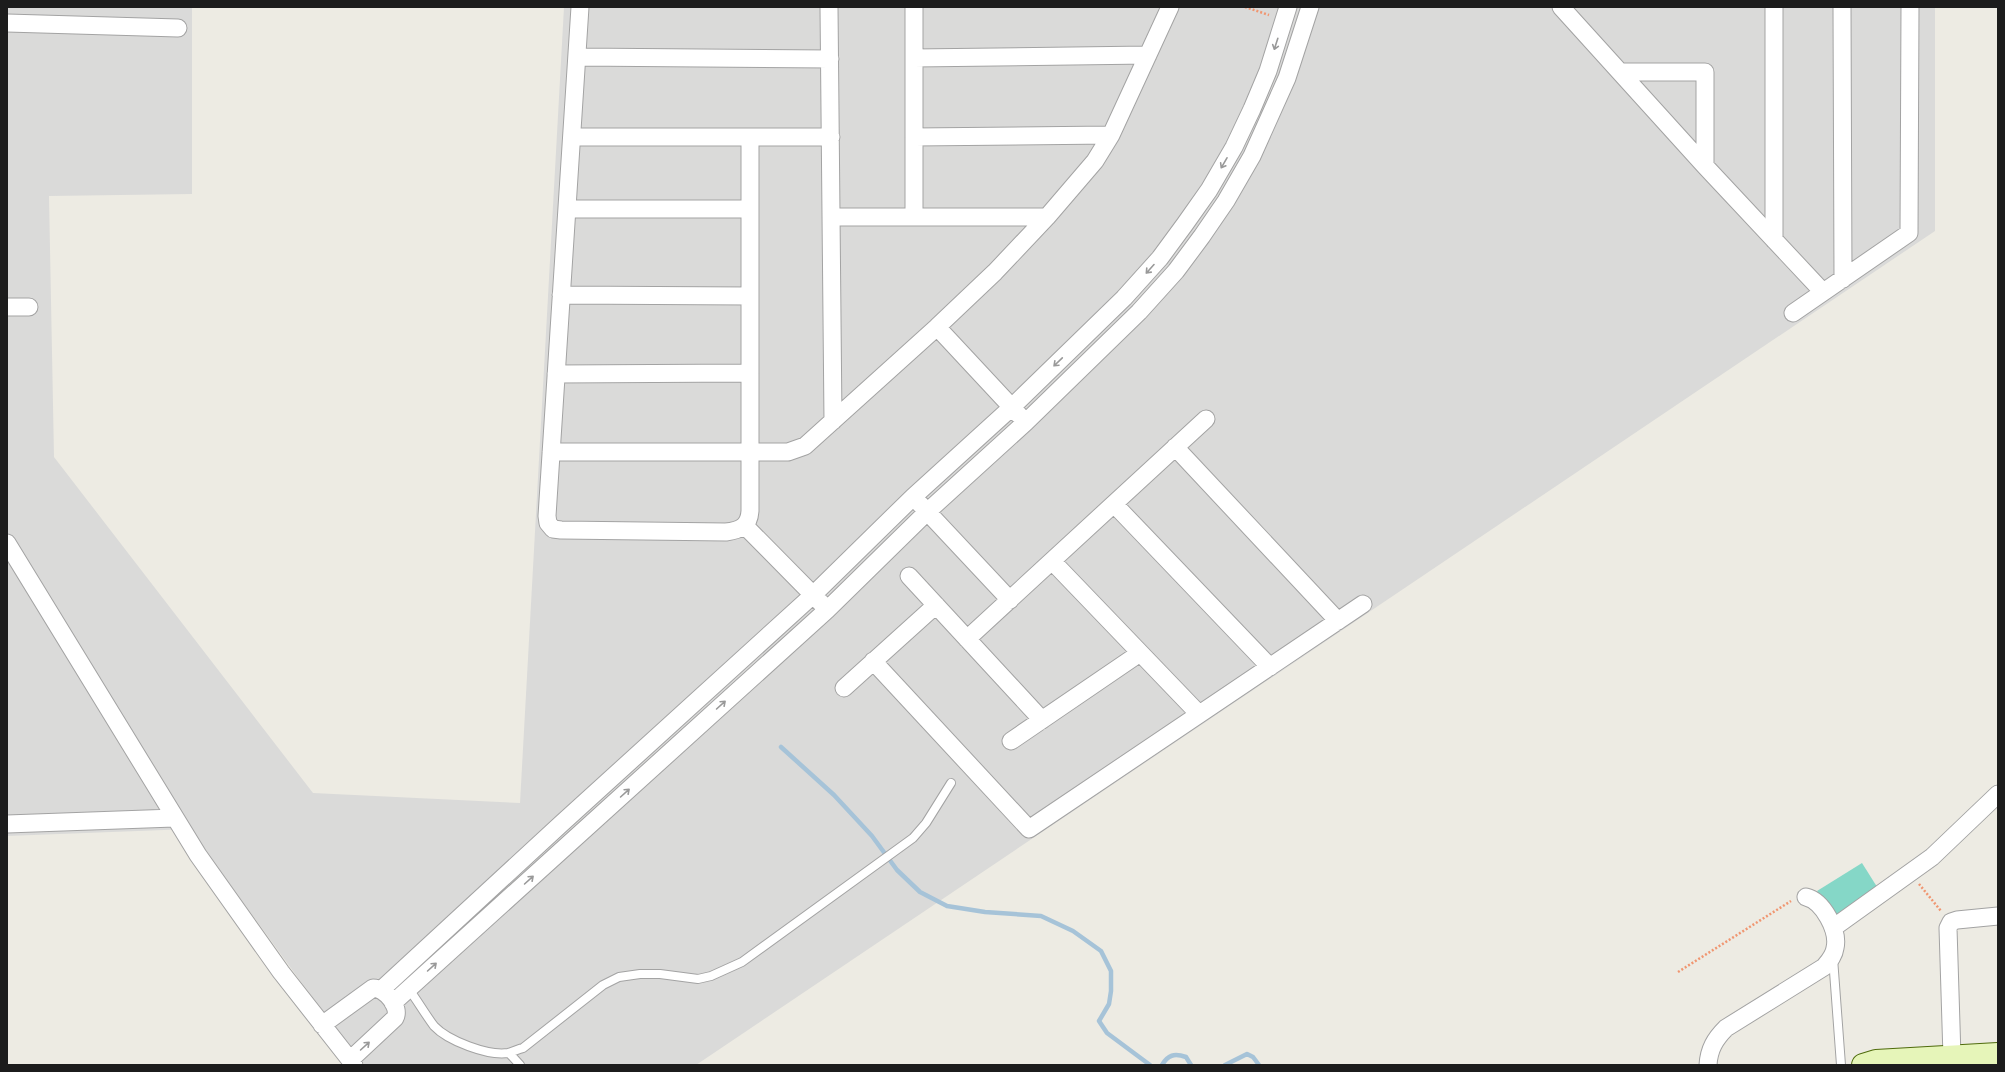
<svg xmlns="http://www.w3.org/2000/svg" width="2005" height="1072" font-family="'Roboto Condensed',sans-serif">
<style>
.residential{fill:#dadad9}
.pitch{fill:#85d7c7}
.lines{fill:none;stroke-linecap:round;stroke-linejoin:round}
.stream{stroke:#a6c3d8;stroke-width:4.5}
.lane-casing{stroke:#a3a3a3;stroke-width:10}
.street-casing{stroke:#a3a3a3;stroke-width:19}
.secondary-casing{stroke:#4f6b0c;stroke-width:24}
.path{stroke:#f09671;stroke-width:2.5;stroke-dasharray:2 2;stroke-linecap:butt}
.lane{stroke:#fff;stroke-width:8}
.street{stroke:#fff;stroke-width:17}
.secondary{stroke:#e6f5b9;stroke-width:22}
.oneway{stroke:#999}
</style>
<rect width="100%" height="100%" fill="#edebe3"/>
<path class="residential" d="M 7,7 L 192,7 L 192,194 L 49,196 L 54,457 L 313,793 L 520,803 L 564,7 L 1935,7 L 1935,231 L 696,1065 L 365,1065 L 301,982 L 190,829 L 7,836 Z"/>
<path class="pitch" d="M 1862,863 L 1879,890 L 1834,918 L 1817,891 Z"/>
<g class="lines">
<path class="stream" d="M 781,747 L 834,795 L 872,836 L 897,870 L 920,892 L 947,906 L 985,912 L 1041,916 L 1073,931 L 1101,951 L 1111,971 L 1111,991 L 1109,1004 L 1099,1021 L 1107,1033 L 1150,1065
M 1162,1065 C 1168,1055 1174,1053 1186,1057 L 1191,1065
M 1225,1065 L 1247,1054 L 1253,1057 L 1259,1065"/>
<defs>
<path id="lane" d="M 1833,958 L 1841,1065
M 408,988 C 417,1000 425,1014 434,1026 C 448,1041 488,1056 508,1053 C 513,1052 518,1049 523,1048 L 603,985 L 619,977 L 640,974 L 660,974 L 698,979 L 711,976 L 742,962 L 913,838 L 926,823 L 951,783
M 509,1053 L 520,1065"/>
<path id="street" d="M 580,7 L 547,516 L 548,523 L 553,529 L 561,530 L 726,532 C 741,530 749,526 750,511 L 750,137
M 829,7 L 833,421
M 1561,7 L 1705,166 L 1823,292
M 1842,7 L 1843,279
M 7,23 L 178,28
M 577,57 L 830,59
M 914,58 L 1148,55
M 1620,72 L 1705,72 L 1705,166
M 572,137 L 831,137
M 914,137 L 1111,135
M 567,209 L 750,209
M 831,217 L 1047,217
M 914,217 L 914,7
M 1774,240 L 1774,7
M 561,295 L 750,296
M 7,307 L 29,307
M 1793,313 L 1909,233 L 1910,7
M 937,327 L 1019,415
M 556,374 L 750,373
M 1175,447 L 1338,621
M 551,452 L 788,452 L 805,446 L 937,327 L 995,272 L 1047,217 L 1095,161 L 1111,135 L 1170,7
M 920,504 L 1010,600
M 1114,504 L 1270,667
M 745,526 L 821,603
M 7,543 L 198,855 L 281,972 L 354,1065
M 1052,561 L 1199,714
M 909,576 L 1042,720
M 967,639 L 1206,419
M 873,661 L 1029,829 L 1363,604
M 844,688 L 936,605
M 1011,741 L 1140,653
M 7,824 L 174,818
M 1833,928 L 1932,857 L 1998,794
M 381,990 L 561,824 L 813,595 L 913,497 L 1012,407 L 1124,298 L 1160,258 L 1185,224 L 1209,190 L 1234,147 L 1252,109 L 1268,71 L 1288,7
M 393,1003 L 827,610 L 927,512 L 1026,422 L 1139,312 L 1176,271 L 1202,236 L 1226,201 L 1252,156 L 1287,78 L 1310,7
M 322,1025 L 373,988 C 385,988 401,1007 395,1018 L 350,1060
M 1952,1057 L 1948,928 L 1951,922 L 1957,920 L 1998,916
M 1708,1065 C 1709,1049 1715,1039 1726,1028 L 1824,967 C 1829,961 1834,956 1835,948 C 1839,931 1823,901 1806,897"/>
<path id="secondary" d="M 1863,1065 L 1876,1061 L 1998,1054"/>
</defs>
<use href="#lane" class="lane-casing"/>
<use href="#street" class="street-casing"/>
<use href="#secondary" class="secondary-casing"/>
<path class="path" d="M 1245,7 L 1269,15
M 1919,884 L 1941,911
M 1678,972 L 1791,901"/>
<use href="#lane" class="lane"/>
<use href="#street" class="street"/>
<use href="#secondary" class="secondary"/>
</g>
<defs><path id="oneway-shaft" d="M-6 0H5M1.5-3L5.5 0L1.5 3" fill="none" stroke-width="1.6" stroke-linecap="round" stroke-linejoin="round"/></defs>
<g class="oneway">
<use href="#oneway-shaft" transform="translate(1276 44) rotate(108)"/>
<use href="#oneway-shaft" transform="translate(1224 163) rotate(120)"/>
<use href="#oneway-shaft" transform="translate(1150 269) rotate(132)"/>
<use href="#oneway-shaft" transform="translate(1058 362) rotate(136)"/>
<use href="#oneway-shaft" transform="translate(721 705) rotate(-42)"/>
<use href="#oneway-shaft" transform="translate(625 793) rotate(-42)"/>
<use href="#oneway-shaft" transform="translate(529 880) rotate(-42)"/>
<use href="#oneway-shaft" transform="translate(432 967) rotate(-42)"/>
<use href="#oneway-shaft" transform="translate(365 1046) rotate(-42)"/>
</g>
<rect width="2005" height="1072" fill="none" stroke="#1c1c1c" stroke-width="16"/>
</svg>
